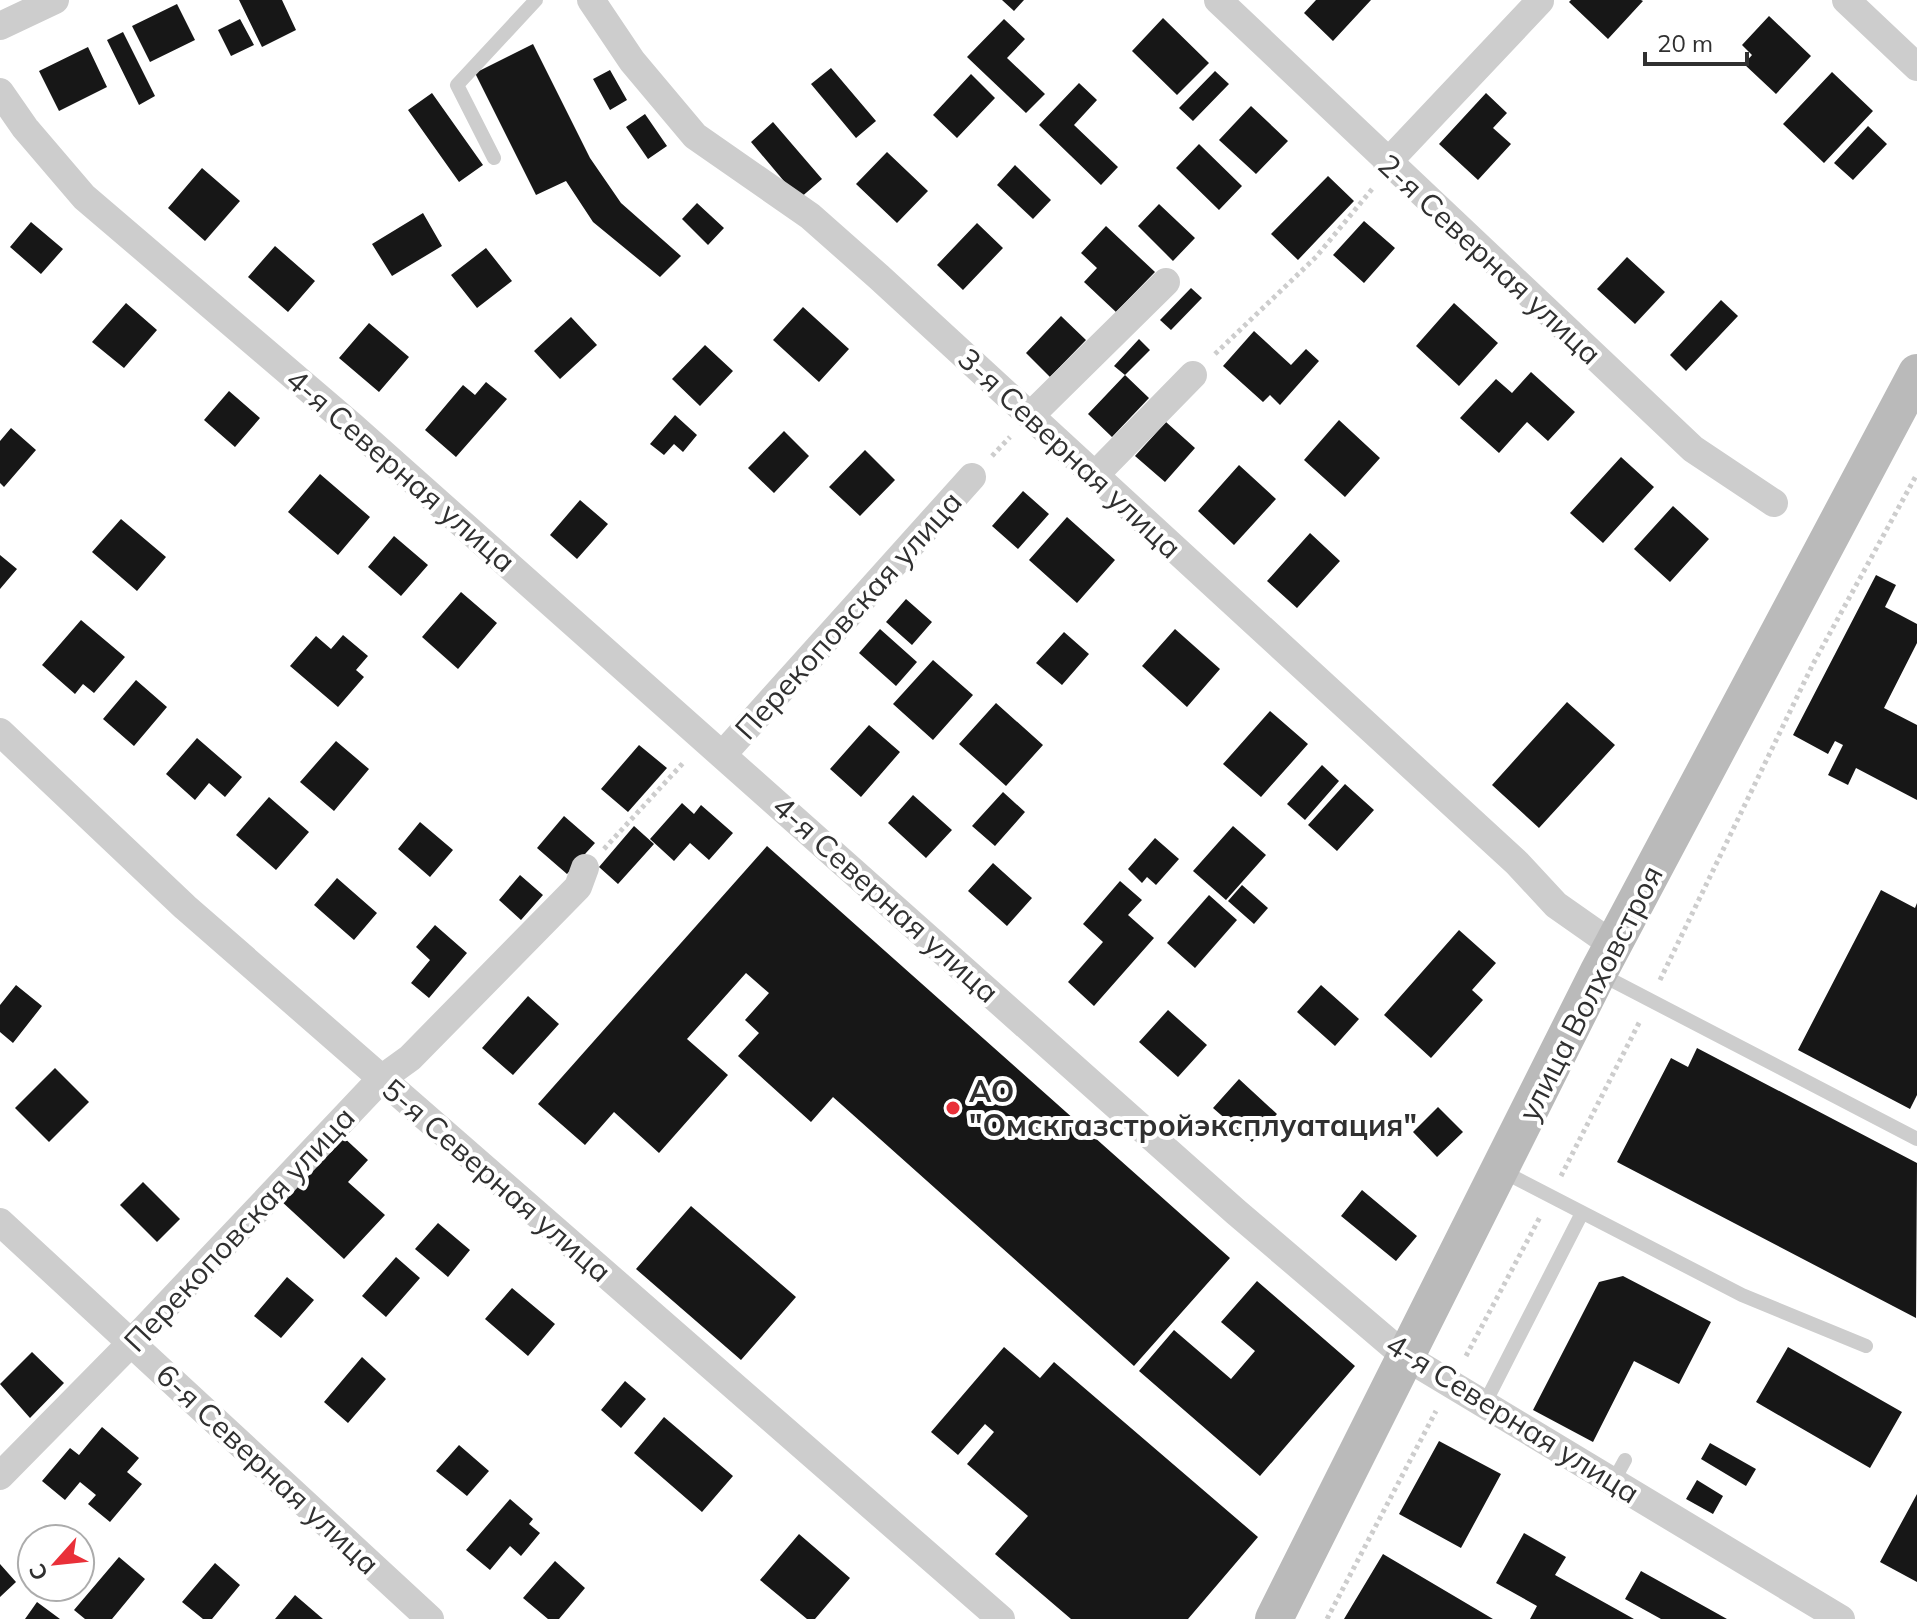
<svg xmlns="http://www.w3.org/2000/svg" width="1917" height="1619" font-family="Mulish,sans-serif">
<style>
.building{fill:#171717}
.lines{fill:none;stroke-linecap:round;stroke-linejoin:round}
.path{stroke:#cdcdcd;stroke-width:5;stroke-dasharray:4 4;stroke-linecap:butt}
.lane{stroke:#cdcdcd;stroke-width:14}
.street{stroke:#cdcdcd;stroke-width:28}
.secondary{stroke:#bababa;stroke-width:38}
.poi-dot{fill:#e93039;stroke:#fff;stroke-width:3}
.labels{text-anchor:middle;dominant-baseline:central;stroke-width:8;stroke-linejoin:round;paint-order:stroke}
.street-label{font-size:30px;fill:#303030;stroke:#fff}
.poi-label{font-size:30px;font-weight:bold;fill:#303030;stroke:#fff;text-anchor:start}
</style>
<rect width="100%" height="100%" fill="#fff"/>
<path class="building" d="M 239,0 L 282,0 L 296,30 L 262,47 Z
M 1002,0 L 1024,0 L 1014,11 Z
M 1316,0 L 1371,0 L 1333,41 L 1304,13 Z
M 1571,0 L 1641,0 L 1643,1 L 1608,39 L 1569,2 Z
M 177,4 L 195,40 L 150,62 L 132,26 Z
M 1769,16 L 1811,56 L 1776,94 L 1744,64 L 1752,55 L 1742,45 Z
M 1163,18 L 1209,63 L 1177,95 L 1132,51 Z
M 240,19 L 254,45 L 231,56 L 218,30 Z
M 1004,19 L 1025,39 L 1007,58 L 1045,94 L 1026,113 L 967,57 Z
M 123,32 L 155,96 L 139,105 L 107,40 Z
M 533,44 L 590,158 L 621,203 L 681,256 L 660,277 L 593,222 L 566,181 L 536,195 L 475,73 Z
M 88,47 L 107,87 L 59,111 L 39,71 Z
M 831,68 L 876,121 L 856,138 L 811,84 Z
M 610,70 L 627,100 L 610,110 L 593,79 Z
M 1215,71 L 1229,84 L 1193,121 L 1179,108 Z
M 1832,72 L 1873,111 L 1824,163 L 1783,124 Z
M 971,74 L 995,98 L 957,138 L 933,115 Z
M 1079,83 L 1097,100 L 1074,125 L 1118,167 L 1101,185 L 1039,125 Z
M 432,93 L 483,165 L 459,182 L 408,110 Z
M 1486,93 L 1507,113 L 1493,128 L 1511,144 L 1478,180 L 1439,144 Z
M 1251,106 L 1288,141 L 1256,174 L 1219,140 Z
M 645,114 L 667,146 L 648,159 L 626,127 Z
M 773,122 L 822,179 L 799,199 L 751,142 Z
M 1868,126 L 1887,144 L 1853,180 L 1834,163 Z
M 1199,144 L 1242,186 L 1219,210 L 1176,168 Z
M 887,152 L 928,191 L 897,223 L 856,184 Z
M 1015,165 L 1051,200 L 1033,219 L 997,185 Z
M 202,168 L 240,201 L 205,241 L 168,208 Z
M 1328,176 L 1354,201 L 1298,260 L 1271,234 Z
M 697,203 L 724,228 L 708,245 L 682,219 Z
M 1159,204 L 1195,238 L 1173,261 L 1138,226 Z
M 423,213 L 442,246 L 392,276 L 372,244 Z
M 1364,221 L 1395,248 L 1364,283 L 1333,255 Z
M 31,222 L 63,249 L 41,274 L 10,247 Z
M 977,223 L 1003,248 L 963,290 L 937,265 Z
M 1106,226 L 1155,272 L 1116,312 L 1084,282 L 1097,268 L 1081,253 Z
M 275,246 L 315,281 L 288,312 L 248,277 Z
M 486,248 L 512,281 L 477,308 L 451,275 Z
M 1627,257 L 1665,292 L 1635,324 L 1597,289 Z
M 1191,288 L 1202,298 L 1171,330 L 1160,320 Z
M 1721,300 L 1738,316 L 1686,371 L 1670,355 Z
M 126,303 L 157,330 L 124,368 L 92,342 Z
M 1454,303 L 1498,343 L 1459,386 L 1416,346 Z
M 803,307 L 849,349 L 819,382 L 773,340 Z
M 1061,316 L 1086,340 L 1050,377 L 1026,353 Z
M 571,317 L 597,345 L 560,379 L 534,351 Z
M 369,323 L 409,357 L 379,392 L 339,358 Z
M 1254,331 L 1291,365 L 1306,349 L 1319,361 L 1280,405 L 1270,395 L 1263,402 L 1223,366 Z
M 1139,339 L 1150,350 L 1125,375 L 1114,366 Z
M 705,345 L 733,371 L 700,406 L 672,379 Z
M 1531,372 L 1575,412 L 1548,441 L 1527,422 L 1499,453 L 1460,418 L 1496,379 L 1512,393 Z
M 1125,375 L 1149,398 L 1112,437 L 1088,414 Z
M 486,382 L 507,399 L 456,457 L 425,430 L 463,385 L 475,395 Z
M 229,391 L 260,418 L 235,447 L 204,420 Z
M 675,415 L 697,435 L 683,452 L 674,444 L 664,455 L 650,444 Z
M 1339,420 L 1380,458 L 1345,497 L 1304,460 Z
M 1166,422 L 1195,448 L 1165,482 L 1135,456 Z
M 11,428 L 36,450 L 4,487 L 0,483 L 0,441 Z
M 784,431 L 809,456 L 774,493 L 748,468 Z
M 865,450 L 895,480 L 860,516 L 829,487 Z
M 1621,457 L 1654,487 L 1603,543 L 1570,513 Z
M 1239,465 L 1276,499 L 1234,545 L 1198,511 Z
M 320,474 L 370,517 L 338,555 L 288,512 Z
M 1023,491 L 1049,514 L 1018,549 L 992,526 Z
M 580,500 L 608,524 L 577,559 L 550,535 Z
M 1673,506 L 1709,539 L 1670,582 L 1634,549 Z
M 1067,517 L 1115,560 L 1077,603 L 1029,560 Z
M 121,519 L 166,557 L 137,591 L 92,552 Z
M 1310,533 L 1340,561 L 1297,608 L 1267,581 Z
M 394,536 L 428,565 L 401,596 L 368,567 Z
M 0,555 L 17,569 L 0,589 Z
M 1876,575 L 1896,585 L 1885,607 L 1917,624 L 1917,643 L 1884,708 L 1917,725 L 1917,800 L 1856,768 L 1848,785 L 1828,775 L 1843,745 L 1835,741 L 1828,754 L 1793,735 Z
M 461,592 L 497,623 L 458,669 L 422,637 Z
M 906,599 L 932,622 L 912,645 L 886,622 Z
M 81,620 L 125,657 L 94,693 L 83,684 L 75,694 L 42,665 Z
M 880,629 L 917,662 L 896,686 L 859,653 Z
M 1175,629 L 1220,669 L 1187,707 L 1142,666 Z
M 1064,632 L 1089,654 L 1062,685 L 1036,663 Z
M 343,635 L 368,656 L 356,670 L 364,677 L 338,707 L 290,666 L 316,636 L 331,649 Z
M 933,660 L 973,695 L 933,740 L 893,704 Z
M 136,680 L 167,707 L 134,746 L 103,719 Z
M 1567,702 L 1615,745 L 1539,828 L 1492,785 Z
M 996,703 L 1043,745 L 1006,786 L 959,744 Z
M 1270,711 L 1308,744 L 1261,797 L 1223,764 Z
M 869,725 L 900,752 L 861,797 L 830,769 Z
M 197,738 L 242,777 L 225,797 L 209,783 L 195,800 L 166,774 Z
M 336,741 L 369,769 L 334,811 L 300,782 Z
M 639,745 L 667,768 L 628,812 L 601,789 Z
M 1322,765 L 1339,781 L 1305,820 L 1287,804 Z
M 1345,784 L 1374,810 L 1337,851 L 1308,825 Z
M 1003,792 L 1025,812 L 995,846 L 972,826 Z
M 913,795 L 952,830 L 926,858 L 888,823 Z
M 269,797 L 309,832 L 276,870 L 236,835 Z
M 682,803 L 694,814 L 701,805 L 733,833 L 709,860 L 690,843 L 674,861 L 650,839 Z
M 564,816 L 595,843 L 567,874 L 537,848 Z
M 420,822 L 453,850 L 430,877 L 398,849 Z
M 634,826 L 654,844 L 618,884 L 599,867 Z
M 1233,826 L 1266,855 L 1226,900 L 1193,871 Z
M 1155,838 L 1179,859 L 1156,885 L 1147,877 L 1142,883 L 1128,869 Z
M 767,846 L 1230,1258 L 1134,1366 L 833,1097 L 811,1122 L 738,1056 L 759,1033 L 745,1020 L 769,993 L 746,973 L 687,1039 L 728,1075 L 659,1153 L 614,1112 L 585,1145 L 538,1104 Z
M 993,863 L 1032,898 L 1007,926 L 968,891 Z
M 520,875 L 543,895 L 521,920 L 499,900 Z
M 337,878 L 377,913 L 354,940 L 314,905 Z
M 1120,881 L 1142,900 L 1128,915 L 1154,938 L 1094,1006 L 1068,982 L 1103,942 L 1083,924 Z
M 1242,885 L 1268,908 L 1254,924 L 1228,901 Z
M 1881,890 L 1915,908 L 1917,903 L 1917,1095 L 1910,1109 L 1798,1050 Z
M 1209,895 L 1237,920 L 1195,968 L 1167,943 Z
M 435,925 L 467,953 L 429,998 L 411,983 L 430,960 L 416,947 Z
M 1459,930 L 1496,963 L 1472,990 L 1483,1000 L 1431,1058 L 1384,1015 Z
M 16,985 L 42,1006 L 13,1043 L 0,1032 L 0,1005 Z
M 1321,985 L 1359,1019 L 1335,1046 L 1297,1012 Z
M 528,996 L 559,1024 L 513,1075 L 482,1048 Z
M 1168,1010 L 1207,1045 L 1178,1077 L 1139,1042 Z
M 1697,1048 L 1917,1163 L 1916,1318 L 1617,1162 L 1671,1058 L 1688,1067 Z
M 55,1068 L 89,1102 L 49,1142 L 15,1108 Z
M 1239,1079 L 1277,1114 L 1252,1142 L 1213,1108 Z
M 1438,1107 L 1463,1132 L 1437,1157 L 1413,1132 Z
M 340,1134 L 368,1160 L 348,1182 L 385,1215 L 344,1259 L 280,1200 Z
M 143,1182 L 180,1219 L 157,1242 L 120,1205 Z
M 1362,1190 L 1417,1236 L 1396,1261 L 1341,1216 Z
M 691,1206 L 796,1297 L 741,1360 L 636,1269 Z
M 438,1223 L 470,1250 L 448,1277 L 415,1249 Z
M 396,1257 L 420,1278 L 386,1317 L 362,1296 Z
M 1623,1276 L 1711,1322 L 1679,1384 L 1634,1361 L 1593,1442 L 1533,1410 L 1599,1282 Z
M 287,1277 L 314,1300 L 281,1338 L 254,1316 Z
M 1257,1281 L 1355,1366 L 1260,1476 L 1139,1371 L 1174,1330 L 1231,1379 L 1255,1351 L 1221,1322 Z
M 512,1288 L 555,1324 L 528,1356 L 485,1319 Z
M 1004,1347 L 1040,1378 L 1054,1362 L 1258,1537 L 1188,1619 L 1071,1619 L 995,1554 L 1028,1516 L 967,1464 L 994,1432 L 985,1424 L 958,1455 L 931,1432 Z
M 1788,1347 L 1902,1412 L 1870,1468 L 1756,1402 Z
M 32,1352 L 64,1383 L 30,1418 L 0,1384 Z
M 362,1357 L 386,1379 L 348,1423 L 324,1402 Z
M 625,1381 L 646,1399 L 621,1428 L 601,1410 Z
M 664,1417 L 733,1476 L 702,1512 L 634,1453 Z
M 102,1427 L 139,1458 L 127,1472 L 142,1484 L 110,1522 L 88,1504 L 96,1495 L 80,1482 L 65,1500 L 42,1481 L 70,1448 L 79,1455 Z
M 1439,1441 L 1501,1474 L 1461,1548 L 1399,1514 Z
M 1710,1443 L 1756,1469 L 1746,1486 L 1701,1459 Z
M 459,1445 L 489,1471 L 467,1496 L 436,1471 Z
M 1697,1480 L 1723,1496 L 1713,1514 L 1686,1499 Z
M 1917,1494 L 1917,1582 L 1880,1562 Z
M 510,1499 L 533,1519 L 529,1524 L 540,1533 L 521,1556 L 510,1546 L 490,1570 L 466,1550 Z
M 1524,1533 L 1566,1557 L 1555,1575 L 1634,1619 L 1530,1619 L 1537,1606 L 1496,1583 Z
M 799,1534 L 850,1578 L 815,1619 L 807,1619 L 760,1580 Z
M 1383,1554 L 1493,1619 L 1344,1619 Z
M 119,1557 L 145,1579 L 112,1619 L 85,1619 L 74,1610 Z
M 555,1561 L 585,1588 L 559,1619 L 548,1619 L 523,1598 Z
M 215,1563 L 240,1585 L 212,1619 L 203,1619 L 182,1602 Z
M 0,1564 L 16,1582 L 0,1597 Z
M 1641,1571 L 1727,1619 L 1661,1619 L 1625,1599 Z
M 295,1595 L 323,1619 L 275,1619 Z
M 37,1602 L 60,1619 L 25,1619 Z"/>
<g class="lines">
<path class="path" d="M 1215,354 L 1316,257 L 1373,188
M 992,456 L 1010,437
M 604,849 L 684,762
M 1660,980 L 1813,664 L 1917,474
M 1561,1176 L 1640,1021
M 1466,1356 L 1540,1217
M 1327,1619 L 1436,1411"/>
<path class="lane" d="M 494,158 L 457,85 L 536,0
M 1598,973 L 1917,1139
M 1500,1170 L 1742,1295 L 1866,1346
M 1484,1405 L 1582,1213
M 1613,1482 L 1625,1460"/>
<path class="street" d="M 591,0 L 632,61 L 695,136 L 810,216 L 879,277 L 1517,863 L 1556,905 L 1613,945
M 1218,0 L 1693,449 L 1774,503
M 1846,0 L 1917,67
M 0,26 L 55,0
M 0,92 L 25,128 L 84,197 L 352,426 L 1236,1212 L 1406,1357 L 1841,1619
M 1387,163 L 1540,1
M 1030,416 L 1166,282
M 1095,475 L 1193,375
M 0,732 L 185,907 L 1001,1619
M 724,753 L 972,477
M 0,1222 L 430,1619
M 0,1476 L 131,1343 L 381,1079 L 410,1058 L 578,887 L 585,868"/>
<path class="secondary" d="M 1274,1619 L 1598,973 L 1917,373"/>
</g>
<circle class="poi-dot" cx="953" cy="1108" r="8"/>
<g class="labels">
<g class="street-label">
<text transform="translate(1490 259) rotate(43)">2-я Северная улица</text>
<text transform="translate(1070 453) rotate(43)">3-я Северная улица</text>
<text transform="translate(401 470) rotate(41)">4-я Северная улица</text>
<text transform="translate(848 615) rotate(-48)">Перекоповская улица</text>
<text transform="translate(886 899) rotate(42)">4-я Северная улица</text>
<text transform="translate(1590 993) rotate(-63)">улица Волховстроя</text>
<text transform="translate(497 1180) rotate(41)">5-я Северная улица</text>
<text transform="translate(239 1229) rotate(-47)">Перекоповская улица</text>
<text transform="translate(1513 1418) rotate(32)">4-я Северная улица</text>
<text transform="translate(268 1469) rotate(43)">6-я Северная улица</text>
</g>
<g class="poi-label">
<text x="969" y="1091">АО<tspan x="969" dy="34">"Омскгазстройэксплуатация"</tspan></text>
</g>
</g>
<g transform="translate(56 1563) rotate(243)"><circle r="38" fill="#ffffff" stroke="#acacac" stroke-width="2"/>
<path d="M0-6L14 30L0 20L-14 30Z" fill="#e93039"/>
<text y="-12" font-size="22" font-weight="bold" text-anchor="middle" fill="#303030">С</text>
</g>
<path d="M1645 52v12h102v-12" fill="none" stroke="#303030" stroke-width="4"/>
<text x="1657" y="52" font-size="24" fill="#303030" stroke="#ffffff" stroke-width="6" paint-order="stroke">20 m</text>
</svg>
